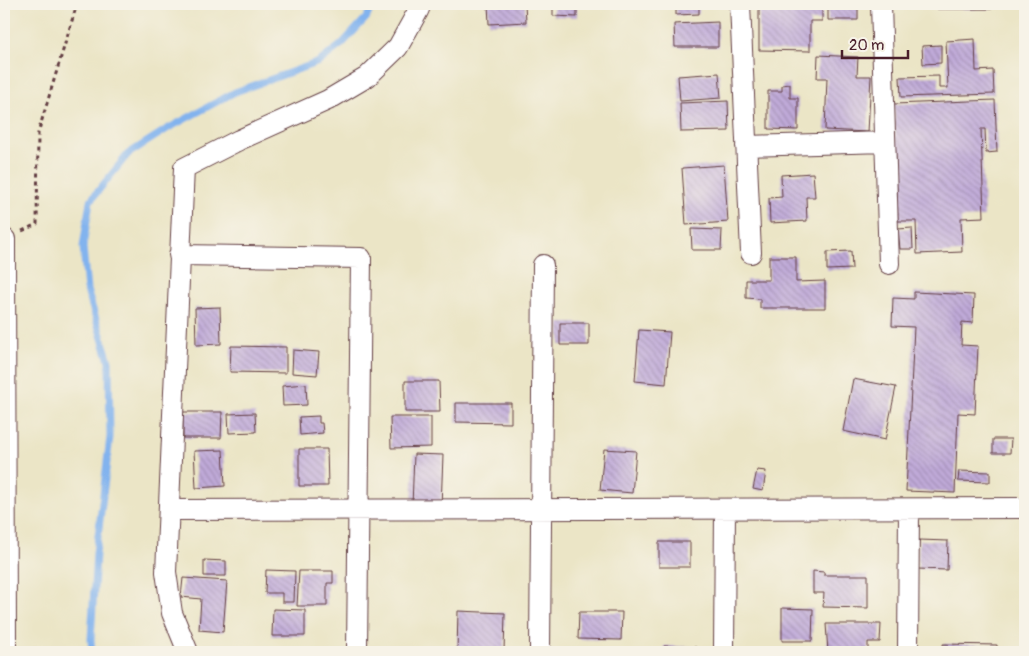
<svg xmlns="http://www.w3.org/2000/svg" width="1029" height="656" font-family="Pangolin,sans-serif">
<style>
.lines{fill:none;stroke-linecap:round;stroke-linejoin:round}
.stream{stroke:#82b3ee;stroke-width:7}
.building{fill:url(#building-back-hatch)}
.street-casing{stroke:#623d42;stroke-width:22}
.path{stroke:#623d42;stroke-width:3;stroke-dasharray:4 4;stroke-linecap:butt}
.street{stroke:#fff;stroke-width:20}
</style>
<defs>
<pattern id="building-back-hatch" width="6" height="6" patternUnits="userSpaceOnUse" patternTransform="scale(1.25)"><rect width="6" height="6" fill="#c0aad9"/><path d="M-1 5l2 2M0 0l6 6M5-1l2 2" fill="none" stroke="#9e8ab0"/></pattern>
</defs>
<rect width="100%" height="100%" fill="#f7f3e8"/>
<filter id="ink" filterUnits="userSpaceOnUse"><feTurbulence type="fractalNoise" baseFrequency=".02" numOctaves="2"/><feDisplacementMap in="SourceGraphic" scale="10" xChannelSelector="R" yChannelSelector="G"/><feConvolveMatrix kernelMatrix="1 2 1 2 8 2 1 2 1" color-interpolation-filters="sRGB"/></filter>
<filter id="wash" filterUnits="userSpaceOnUse"><feTurbulence type="fractalNoise" baseFrequency=".0096" numOctaves="4" result="noise"/><feDisplacementMap in="SourceGraphic" scale="20" xChannelSelector="R" yChannelSelector="G"/><feGaussianBlur stdDeviation="1.12" result="paint"/><feColorMatrix in="noise" values="0 0 0 0 0 0 0 0 0 0 0 0 0 0 0 0 0 1.4 0 .05"/><feComposite in="paint" operator="in"/></filter>
<g filter="url(#wash)">
<rect width="100%" height="100%" fill="#ebe5c6"/>
<g class="lines">
<path class="stream" d="M 92,652 L 91,640 L 96,553 L 110,437 L 109,361 L 87,290 L 83,247 L 90,201 L 128,154 L 167,129 L 235,92 L 319,62 L 342,44 L 367,17 L 372,4"/>
</g>
<g id="blocks">
<path class="building" d="M 488,4 L 525,4 L 526,22 L 489,24 Z
M 553,4 L 577,4 L 577,17 L 553,16 Z
M 676,4 L 699,4 L 699,14 L 676,15 Z
M 759,4 L 822,4 L 822,21 L 810,21 L 810,51 L 759,50 Z
M 828,4 L 858,4 L 858,20 L 828,20 Z
M 937,4 L 992,4 L 992,9 L 937,9 Z
M 718,22 L 718,47 L 675,47 L 674,24 Z
M 975,39 L 976,71 L 993,70 L 994,94 L 901,97 L 900,77 L 939,76 L 939,88 L 948,88 L 946,41 Z
M 941,45 L 941,63 L 923,64 L 922,46 Z
M 818,55 L 858,57 L 857,76 L 871,76 L 868,132 L 825,130 L 827,78 L 817,78 Z
M 719,73 L 721,98 L 680,101 L 678,76 Z
M 790,84 L 790,98 L 798,98 L 798,130 L 768,129 L 768,91 L 782,91 L 782,85 Z
M 995,100 L 997,152 L 986,153 L 985,129 L 981,129 L 984,217 L 961,218 L 962,252 L 917,254 L 916,221 L 898,221 L 894,104 Z
M 728,101 L 729,131 L 681,132 L 680,103 Z
M 724,165 L 728,222 L 686,225 L 682,168 Z
M 813,173 L 815,197 L 806,197 L 807,221 L 770,223 L 769,198 L 782,197 L 781,175 Z
M 912,228 L 913,249 L 900,249 L 898,229 Z
M 691,229 L 722,230 L 721,250 L 692,250 Z
M 851,251 L 852,269 L 827,270 L 827,252 Z
M 769,257 L 796,257 L 796,282 L 825,281 L 825,308 L 760,308 L 760,299 L 746,298 L 746,280 L 769,280 Z
M 914,292 L 974,295 L 973,323 L 962,322 L 961,345 L 978,346 L 975,414 L 958,413 L 955,493 L 906,491 L 914,327 L 892,326 L 893,298 L 914,299 Z
M 220,307 L 221,344 L 196,345 L 195,308 Z
M 560,323 L 589,323 L 589,345 L 560,345 Z
M 639,330 L 670,332 L 666,384 L 635,381 Z
M 231,346 L 286,347 L 286,373 L 230,372 Z
M 293,350 L 319,352 L 317,375 L 292,373 Z
M 853,379 L 896,387 L 885,440 L 843,431 Z
M 405,381 L 439,381 L 440,412 L 405,412 Z
M 306,384 L 307,405 L 283,406 L 282,386 Z
M 456,403 L 511,403 L 511,423 L 456,422 Z
M 183,412 L 222,412 L 221,438 L 183,438 Z
M 255,413 L 256,432 L 229,433 L 228,414 Z
M 319,416 L 319,423 L 322,423 L 323,433 L 300,435 L 299,417 Z
M 390,417 L 431,417 L 431,447 L 391,448 Z
M 993,439 L 1011,439 L 1010,453 L 993,453 Z
M 299,449 L 327,449 L 328,486 L 299,486 Z
M 604,449 L 636,451 L 632,493 L 600,490 Z
M 223,450 L 225,486 L 196,488 L 194,451 Z
M 414,454 L 443,455 L 441,507 L 412,506 Z
M 757,470 L 766,471 L 763,491 L 753,489 Z
M 959,471 L 990,472 L 990,482 L 958,481 Z
M 919,540 L 948,541 L 947,570 L 918,569 Z
M 659,542 L 690,542 L 690,567 L 659,567 Z
M 204,560 L 226,561 L 226,576 L 204,576 Z
M 266,570 L 295,571 L 294,602 L 282,602 L 282,593 L 265,593 Z
M 299,571 L 333,571 L 333,583 L 327,583 L 327,606 L 297,606 Z
M 813,571 L 824,572 L 824,575 L 868,575 L 868,608 L 823,607 L 824,593 L 813,593 Z
M 183,578 L 227,581 L 223,632 L 199,630 L 201,599 L 181,597 Z
M 782,608 L 813,609 L 812,641 L 782,641 Z
M 273,609 L 305,610 L 305,636 L 272,636 Z
M 458,611 L 505,613 L 504,652 L 457,652 Z
M 579,612 L 622,612 L 621,640 L 578,639 Z
M 826,624 L 881,624 L 880,642 L 868,642 L 868,652 L 828,652 Z
M 943,644 L 997,645 L 997,652 L 943,652 Z
M 664,646 L 696,647 L 696,652 L 664,652 Z"/>
</g>
</g>
<g filter="url(#ink)">
<use href="#blocks" fill-opacity="0" stroke="#623d42" stroke-width="1"/>
<g class="lines">
<defs>
<path id="street" d="M 740,4 L 751,253
M 881,4 L 889,264
M 746,146 L 885,142
M 4,239 L 5,239 L 6,652
M 179,255 L 361,258 L 357,652
M 169,510 L 1025,508
M 188,652 L 172,613 L 166,572 L 184,168 L 239,140 L 328,100 L 367,77 L 398,47 L 418,11 L 421,4
M 540,652 L 543,265
M 724,652 L 725,509
M 908,652 L 909,509"/>
</defs>
<use href="#street" class="street-casing"/>
<path class="path" d="M 22,231 L 37,224 L 38,133 L 77,4"/>
<use href="#street" class="street"/>
</g>
</g>
<rect width="1029" height="656" fill="none" stroke="#f7f3e8" stroke-width="20"/>
<path d="M842 50v8h66v-8" fill="none" stroke="#4a1f2b" stroke-width="2.5"/>
<text x="849" y="50" font-size="15" fill="#4a1f2b" stroke="#f7f3e8" stroke-width="4" paint-order="stroke">20 m</text>
</svg>
